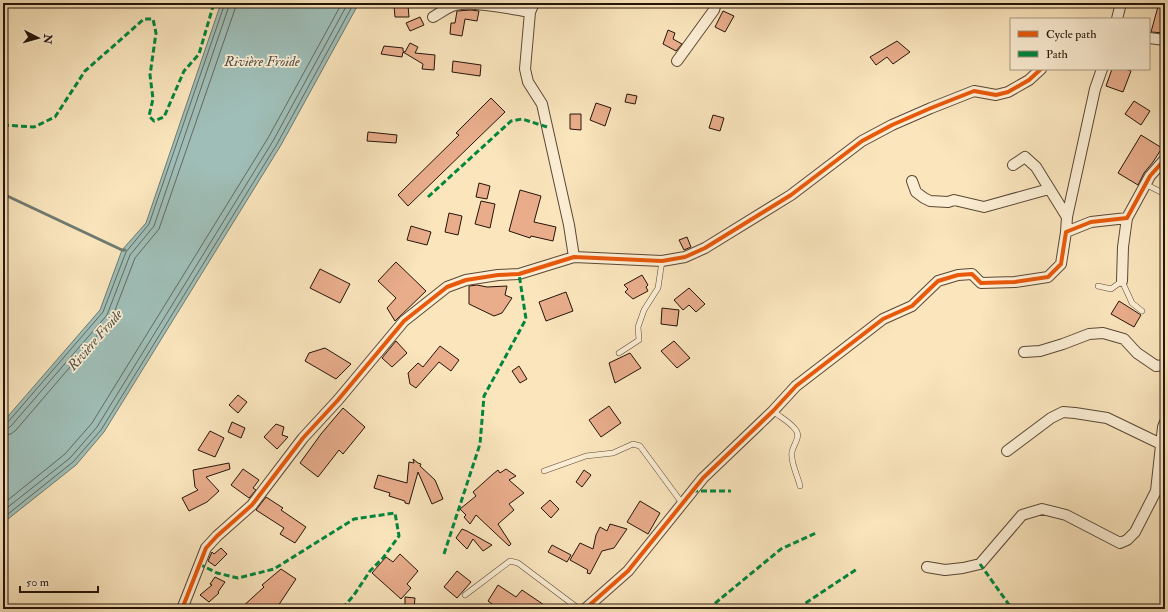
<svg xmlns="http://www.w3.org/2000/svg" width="1168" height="612" font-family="'IM FELL Double Pica',serif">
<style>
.water{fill:#9fbeb7;stroke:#6e7a71}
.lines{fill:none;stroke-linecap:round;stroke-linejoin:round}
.shore{stroke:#626960;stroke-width:1}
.stream{stroke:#6e7a71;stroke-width:3}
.building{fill:#e9ad8c;stroke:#251408}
.lane-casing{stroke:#5a4835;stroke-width:6}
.street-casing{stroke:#5a4835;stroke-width:12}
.lane{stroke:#fceed4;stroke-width:5}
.street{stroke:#fceed4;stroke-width:10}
.quiet{stroke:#00873e;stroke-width:3;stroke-dasharray:6 3;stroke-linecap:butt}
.cycleway-casing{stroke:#fceed4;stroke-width:6}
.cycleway{stroke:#e8590c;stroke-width:4}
.labels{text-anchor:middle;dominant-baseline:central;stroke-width:3.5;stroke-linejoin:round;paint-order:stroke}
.water-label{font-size:14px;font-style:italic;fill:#505045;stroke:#fceed4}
</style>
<rect width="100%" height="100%" fill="#fae5bd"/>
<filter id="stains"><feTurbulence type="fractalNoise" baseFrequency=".005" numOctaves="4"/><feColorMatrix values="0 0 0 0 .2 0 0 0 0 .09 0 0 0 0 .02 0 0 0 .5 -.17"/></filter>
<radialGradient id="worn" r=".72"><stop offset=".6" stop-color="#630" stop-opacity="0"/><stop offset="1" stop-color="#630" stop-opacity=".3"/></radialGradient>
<path class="water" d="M 221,3 L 359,3 L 281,145 L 104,432 L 76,465 L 3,523 L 3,422 L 100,310 L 122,250 L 146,223 Z"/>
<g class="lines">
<path class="shore" d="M 3,424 L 8,422 L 103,312 L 126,252 L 149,224 L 225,3
M 3,429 L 7,429 L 11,426 L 107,315 L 130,255 L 154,226 L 230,3
M 3,435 L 11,434 L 16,430 L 112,318 L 135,258 L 159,229 L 235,9 L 236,3
M 3,504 L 65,454 L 92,423 L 268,138 L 342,3
M 3,511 L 70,458 L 97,427 L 273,141 L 348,3
M 3,518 L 73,462 L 101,430 L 277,144 L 354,3"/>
<path class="stream" d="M 3,194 L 122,250 L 125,250"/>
</g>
<path class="building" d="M 1159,3 L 1165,3 L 1165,33 L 1151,32 Z
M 408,5 L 409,17 L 395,17 L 394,6 Z
M 471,10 L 479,11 L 477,21 L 465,19 L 462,36 L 450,34 L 451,23 L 455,23 L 457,11 Z
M 723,11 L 734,16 L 725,32 L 715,27 Z
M 420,17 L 424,25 L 410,31 L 406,23 Z
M 668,30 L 675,33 L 673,39 L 682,44 L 676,51 L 663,44 Z
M 897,41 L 910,52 L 893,64 L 887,57 L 876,65 L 870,57 Z
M 410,43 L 418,47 L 415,53 L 435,55 L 434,70 L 422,69 L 423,64 L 403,52 L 402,57 L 381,54 L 384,46 L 403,48 L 403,51 L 405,52 Z
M 453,61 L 481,65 L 480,76 L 452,72 Z
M 1112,69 L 1125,69 L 1131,71 L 1123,92 L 1106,86 Z
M 627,94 L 637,96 L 635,104 L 625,102 Z
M 491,98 L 505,112 L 408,206 L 398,195 L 459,135 L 456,133 Z
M 1134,101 L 1150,111 L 1141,125 L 1125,114 Z
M 596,103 L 611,108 L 605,126 L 590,120 Z
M 570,114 L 581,114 L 581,130 L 570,129 Z
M 713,115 L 724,118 L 720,131 L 709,128 Z
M 368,132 L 397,135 L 396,143 L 367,141 Z
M 1141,135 L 1162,148 L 1153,162 L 1144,173 L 1138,185 L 1118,173 Z
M 479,183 L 490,186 L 487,199 L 476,197 Z
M 520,190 L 541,196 L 534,222 L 556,227 L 553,241 L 531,236 L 530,238 L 509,231 Z
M 481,201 L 495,204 L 490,228 L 475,224 Z
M 449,213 L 462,216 L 458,235 L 445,232 Z
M 411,226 L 431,232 L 427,245 L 407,240 Z
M 687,237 L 691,247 L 684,250 L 679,240 Z
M 396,262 L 426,291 L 395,321 L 387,308 L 396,298 L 378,281 Z
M 320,269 L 350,284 L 340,303 L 310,288 Z
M 642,275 L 648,285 L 646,287 L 648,291 L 633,299 L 625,292 L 628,289 L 624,285 Z
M 477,285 L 487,287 L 507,286 L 505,295 L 512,298 L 502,313 L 494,316 L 469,304 L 469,286 Z
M 689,288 L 705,304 L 696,312 L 689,305 L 683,310 L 674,300 Z
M 566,292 L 573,311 L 546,321 L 539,302 Z
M 1119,301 L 1141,315 L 1134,327 L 1111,314 Z
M 662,308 L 679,310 L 677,326 L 661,324 Z
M 396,341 L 407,353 L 392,367 L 382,358 Z
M 674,341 L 690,358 L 677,368 L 661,351 Z
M 440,346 L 459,360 L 451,371 L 439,362 L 416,388 L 410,384 L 408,373 L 418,363 L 423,367 Z
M 325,348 L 351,364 L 336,379 L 305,361 L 309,353 Z
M 630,353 L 641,368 L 615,383 L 609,363 Z
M 519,366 L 527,379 L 520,383 L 512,371 Z
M 238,395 L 247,402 L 238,413 L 229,405 Z
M 609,406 L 621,423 L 601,437 L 589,420 Z
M 343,408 L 365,427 L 343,454 L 339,450 L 318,477 L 300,463 L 321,434 Z
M 232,422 L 245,428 L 241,438 L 228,432 Z
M 276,424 L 284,427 L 282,435 L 288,437 L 277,449 L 264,437 Z
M 210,431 L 224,438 L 215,457 L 198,450 Z
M 413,459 L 418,463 L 421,464 L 420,466 L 435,480 L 443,499 L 432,504 L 418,472 L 409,504 L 405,503 L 405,501 L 389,496 L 390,493 L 374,488 L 378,475 L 407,483 L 409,462 L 414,463 Z
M 229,463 L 230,469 L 206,477 L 219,491 L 207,502 L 189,511 L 182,498 L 198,490 L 195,487 L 193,470 Z
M 243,469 L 259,480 L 253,488 L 256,490 L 249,498 L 231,485 Z
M 506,469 L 516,476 L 509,480 L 524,493 L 509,504 L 514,510 L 498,524 L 511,544 L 509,546 L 476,515 L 470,524 L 464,517 L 466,515 L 460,509 L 476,496 L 473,492 L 493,474 L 498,470 L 500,473 Z
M 584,470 L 591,475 L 582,487 L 576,482 Z
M 266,497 L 283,508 L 281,510 L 306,527 L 295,543 L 280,534 L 284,528 L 256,510 Z
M 550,500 L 559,509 L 551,518 L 541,508 Z
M 640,501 L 660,513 L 648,534 L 627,522 Z
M 610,524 L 627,529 L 614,548 L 602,551 L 590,574 L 587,573 L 588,570 L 570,560 L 580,543 L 593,549 L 596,535 L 600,527 L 607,531 Z
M 462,529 L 467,531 L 492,545 L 483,551 L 473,539 L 467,549 L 456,538 Z
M 552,545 L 571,555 L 567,562 L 548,552 Z
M 221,548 L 227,554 L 215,566 L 208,561 L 212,552 L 214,554 Z
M 400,554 L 418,571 L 407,584 L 411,588 L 401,599 L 372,573 L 386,557 L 393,562 Z
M 281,569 L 296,579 L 276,609 L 240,609 L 264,587 L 262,585 Z
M 457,571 L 471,582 L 457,598 L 444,587 Z
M 215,577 L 225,582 L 218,592 L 219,593 L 209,602 L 200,595 L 212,585 L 210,584 Z
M 498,585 L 516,597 L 522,590 L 550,609 L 499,609 L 488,601 Z
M 405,597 L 415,598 L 414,608 L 405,608 Z"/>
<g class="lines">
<defs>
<path id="lane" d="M 1145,184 L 1165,194
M 1098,286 L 1111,289 L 1122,281 L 1132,303 L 1142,311
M 619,353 L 639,340 L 638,327 L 644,310 L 658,288 L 662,261
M 773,411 C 780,417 790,422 795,429 C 802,436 793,445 792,452 C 790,462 798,476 800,486
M 544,471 L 586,456 L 613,453 L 633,444 L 640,446 L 682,503
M 465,595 L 510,561 L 518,563 L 579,609"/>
<path id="street" d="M 534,3 L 530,12 L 525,69 L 528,82 L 542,104 L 569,225 L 574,257
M 433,17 C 440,13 448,7 455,5 C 472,0 512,9 530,12
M 1117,19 L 1121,3
M 1149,38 L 1165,40
M 677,61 L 714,10 L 716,3
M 1013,165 L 1025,157 L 1036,167 L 1067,217
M 912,181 L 916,192 L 924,198 L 930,201 L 948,202 L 954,200 L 984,207 L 1049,189
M 1066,232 L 1067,217 L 1095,89 L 1102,69
M 1122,281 L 1123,247 L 1127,218
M 1024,352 L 1040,351 L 1063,344 L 1089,334 L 1103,333 L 1124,339 L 1137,353 L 1156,366 L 1165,365
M 1007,451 L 1051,418 L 1063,412 L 1075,413 L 1107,418 L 1161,444
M 927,567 L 945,570 L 963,568 L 980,564 L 1022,515 L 1042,509 L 1066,515 L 1120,543 L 1127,540 L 1135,532 L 1156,491 L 1163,427 L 1165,422
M 182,609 L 206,548 L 217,536 L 252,505 L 303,438 L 338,400 L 404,321 L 447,287 L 466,280 L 498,275 L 519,274 L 574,257 L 662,261 L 685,257 L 705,248 L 791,195 L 862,141 L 892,125 L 931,108 L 974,91 L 996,95 L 1008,92 L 1029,80 L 1041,69
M 585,609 L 628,571 L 703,478 L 773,411 L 796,386 L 883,319 L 912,306 L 938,281 L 958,275 L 972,274 L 981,283 L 1015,282 L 1048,277 L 1061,264 L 1066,232 L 1091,222 L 1127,218 L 1150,176 L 1165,159"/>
</defs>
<use href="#lane" class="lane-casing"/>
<use href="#street" class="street-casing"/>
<use href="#lane" class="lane"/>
<use href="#street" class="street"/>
<path class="quiet" d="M 3,125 L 34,127 L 55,117 L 85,71 L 144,19 L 153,19 L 156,33 L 150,75 L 153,99 L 149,116 L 154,121 L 164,117 L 184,71 L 199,54 L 214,3
M 428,197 L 511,121 L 522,119 L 547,127
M 692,491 L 731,491
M 444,554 L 480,444 L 484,396 L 526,319 L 519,274
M 199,564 L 217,573 L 238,578 L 274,569 L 354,519 L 395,513 L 399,536 L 383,558 L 370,571 L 354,595 L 342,609
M 980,564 L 1012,609
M 708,609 L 781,549 L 816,533
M 799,609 L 804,604 L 857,569"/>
<defs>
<path id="cycleway" d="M 182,609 L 206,548 L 217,536 L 252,505 L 303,438 L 338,400 L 404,321 L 447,287 L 466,280 L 498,275 L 519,274 L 574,257 L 662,261 L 685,257 L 705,248 L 791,195 L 862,141 L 892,125 L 931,108 L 974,91 L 996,95 L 1008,92 L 1029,80 L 1041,69
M 585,609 L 628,571 L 703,478 L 773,411 L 796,386 L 883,319 L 912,306 L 938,281 L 958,275 L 972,274 L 981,283 L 1015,282 L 1048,277 L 1061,264 L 1066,232 L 1091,222 L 1127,218 L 1150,176 L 1165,159"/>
</defs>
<use href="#cycleway" class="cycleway-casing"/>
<use href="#cycleway" class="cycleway"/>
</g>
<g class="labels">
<g class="water-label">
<text x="262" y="61">Rivière Froide</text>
<text transform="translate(95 340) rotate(-49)">Rivière Froide</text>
</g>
</g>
<rect width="1168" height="612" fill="none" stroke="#fae5bd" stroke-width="16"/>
<rect x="4" y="4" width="1160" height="604" fill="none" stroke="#251408" stroke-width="2"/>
<rect x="8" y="8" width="1152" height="596" fill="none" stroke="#251408"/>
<rect x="1010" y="18" width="140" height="52" fill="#fceed4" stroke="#a69782"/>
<rect x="1018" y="31" width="20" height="6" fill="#e8590c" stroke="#a69782"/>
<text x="1046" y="38" font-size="12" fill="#251408">Cycle path</text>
<rect x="1018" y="51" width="20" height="6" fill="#00873e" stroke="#a69782"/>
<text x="1046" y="58" font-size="12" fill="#251408">Path</text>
<g transform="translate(38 38) rotate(96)" stroke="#fceed4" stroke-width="3" paint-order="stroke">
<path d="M0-3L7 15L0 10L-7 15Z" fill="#251408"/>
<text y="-6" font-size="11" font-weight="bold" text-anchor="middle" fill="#251408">N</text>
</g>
<path d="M20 586v6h78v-6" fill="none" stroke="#251408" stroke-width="2"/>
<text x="26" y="586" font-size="12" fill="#251408" stroke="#fceed4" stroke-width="3" paint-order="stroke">50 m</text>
<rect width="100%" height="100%" filter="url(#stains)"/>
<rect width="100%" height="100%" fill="url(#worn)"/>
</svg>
